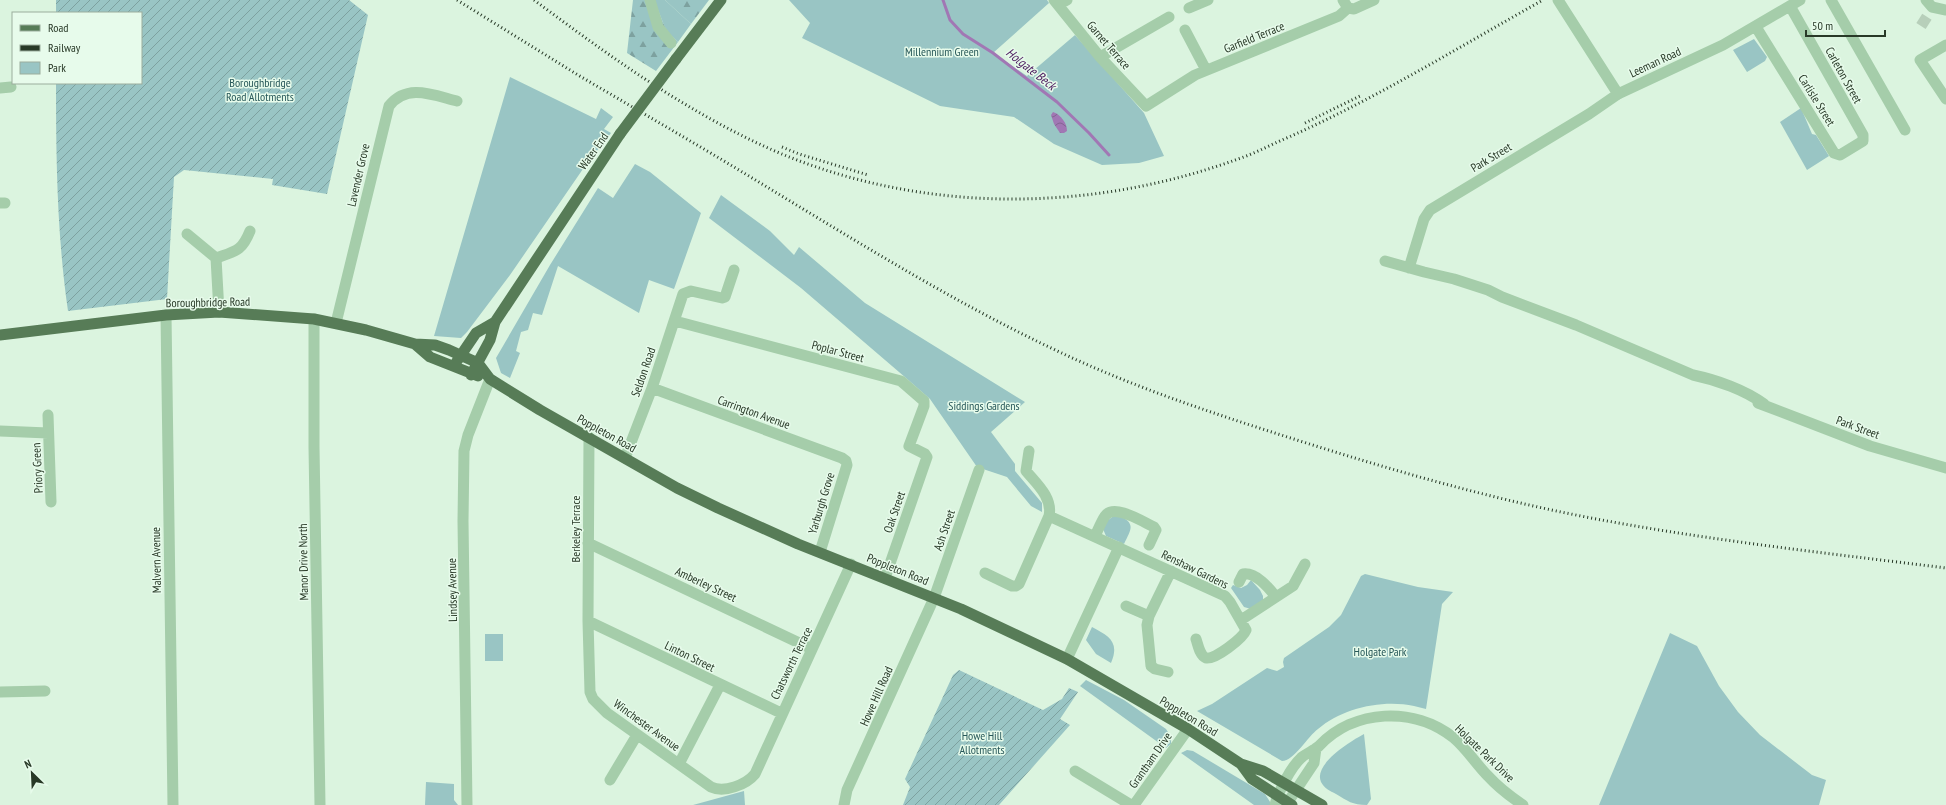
<svg xmlns="http://www.w3.org/2000/svg" width="1946" height="805" font-family="'PT Sans Narrow',sans-serif">
<style>
.green{fill:#99c5c4}
.forest{fill:url(#forest-firs)}
.garden{fill:url(#garden-furrows)}
.water{fill:url(#water-waves)}
.lines{fill:none;stroke-linecap:round;stroke-linejoin:round}
.stream{stroke:#a177b4;stroke-width:3}
.minor-tunnel{stroke:#b7cfba;stroke-width:11;stroke-dasharray:11 5.5;stroke-linecap:butt}
.minor{stroke:#a5cdaa;stroke-width:11}
.tertiary{stroke:#a5cdaa;stroke-width:11}
.primary{stroke:#577c57;stroke-width:11}
.rail{stroke:#283927;stroke-width:3;stroke-dasharray:1 3;stroke-linecap:butt}
.primary-bridge{stroke:#577c57;stroke-width:11}
.labels{text-anchor:middle;dominant-baseline:central;stroke-width:3;stroke-linejoin:round;paint-order:stroke}
.street-label{font-size:12px;fill:#283927;stroke:#e7fbeb}
.park-label{font-size:12px;fill:#285859;stroke:#e7fbeb}
.water-label{font-size:13px;font-style:italic;fill:#4b195e;stroke:#e7fbeb}
</style>
<defs>
<pattern id="forest-firs" width="22" height="20" patternUnits="userSpaceOnUse"><rect width="22" height="20" fill="#99c5c4"/><path d="M5 1l3.5 6h-7zM16 11l3.5 6h-7z" fill="#7da19f"/></pattern>
<pattern id="garden-furrows" width="10" height="10" patternUnits="userSpaceOnUse"><rect width="10" height="10" fill="#99c5c4"/><path d="M-1 1l2-2M0 10L10 0M9 11l2-2" fill="none" stroke="#7da19f"/></pattern>
<pattern id="water-waves" width="16" height="10" patternUnits="userSpaceOnUse"><rect width="16" height="10" fill="#a177b4"/><path d="M0 5q4-4 8 0t8 0" fill="none" stroke="#836392"/></pattern>
</defs>
<rect width="100%" height="100%" fill="#dbf4df"/>
<path class="green" d="M 654,0 L 665,0 L 691,24 L 678,42 L 666,30 Z
M 789,0 L 1047,0 L 1049,3 L 993,53 L 1027,76 L 1075,35 L 1144,113 L 1164,156 L 1139,163 L 1102,165 L 1054,144 L 1014,117 L 940,106 L 802,38 L 810,23 Z
M 1754,39 L 1767,57 L 1765,61 L 1747,72 L 1733,50 Z
M 510,77 L 596,119 L 601,108 L 613,117 L 604,129 L 611,133 L 585,166 L 510,275 L 467,332 L 461,338 L 434,336 Z
M 1801,108 L 1812,134 L 1816,135 L 1829,156 L 1807,170 L 1780,122 Z
M 635,164 L 650,172 L 701,213 L 674,289 L 649,280 L 639,313 L 558,266 L 542,315 L 533,313 L 528,330 L 521,332 L 516,351 L 520,353 L 510,378 L 501,373 L 496,358 L 550,265 L 598,188 L 613,198 Z
M 721,195 L 770,231 L 794,255 L 799,247 L 865,303 L 1025,402 L 991,432 L 1015,464 L 1015,471 L 1042,503 L 1042,512 L 1031,506 L 1007,477 L 977,467 L 930,399 L 906,378 L 801,288 L 709,218 Z
M 1116,514 C 1135,523 1133,526 1124,544 L 1106,536 L 1103,529 L 1107,521 Z
M 1365,574 L 1418,587 L 1453,592 L 1442,604 L 1426,709 C 1422,708 1418,707 1414,706 C 1383,699 1342,708 1318,729 C 1308,736 1294,761 1282,761 L 1197,711 L 1212,704 L 1267,668 L 1277,671 L 1284,667 L 1283,662 L 1284,658 L 1329,627 L 1341,615 L 1361,576 Z
M 1251,580 L 1260,590 L 1263,596 L 1263,602 L 1251,609 L 1244,607 L 1231,588 L 1233,585 L 1241,588 L 1247,585 Z
M 1092,627 C 1109,636 1120,642 1111,663 L 1096,654 L 1086,640 Z
M 1670,633 L 1697,646 L 1719,686 L 1738,712 L 1760,735 L 1812,775 L 1826,780 L 1819,805 L 1599,805 Z
M 485,634 L 503,634 L 503,661 L 485,661 Z
M 1086,680 L 1124,700 L 1166,729 L 1171,737 L 1171,744 L 1166,748 L 1080,686 Z
M 1364,734 L 1371,799 L 1367,805 C 1352,805 1348,801 1336,794 C 1330,791 1324,788 1321,782 C 1313,764 1351,741 1364,734 Z
M 1187,750 L 1193,751 L 1265,794 L 1272,805 L 1254,805 L 1181,753 Z
M 426,782 L 454,784 L 454,800 L 458,805 L 425,805 Z
M 744,791 L 745,805 L 691,805 L 693,805 Z"/>
<path class="forest" d="M 633,0 L 654,0 L 666,30 L 678,42 L 656,71 L 627,53 Z
M 665,0 L 709,0 L 691,24 Z"/>
<path class="garden" d="M 56,0 L 349,0 L 368,15 L 327,194 L 272,185 L 273,179 L 184,170 L 174,177 L 167,299 L 68,311 C 57,235 56,160 56,83 L 141,83 L 141,13 L 56,13 Z
M 959,670 L 1043,710 L 1062,699 L 1069,688 L 1078,692 L 1060,719 L 1070,725 L 999,805 L 903,805 L 910,787 L 905,779 L 953,675 Z"/>
<path class="water" d="M 1053,112 C 1061,115 1067,123 1067,131 L 1064,133 L 1060,133 L 1054,124 L 1051,115 Z"/>
<g class="lines">
<path class="stream" d="M 943,0 L 950,20 L 963,34 L 993,53 L 1057,102 L 1089,133 L 1109,155"/>
<path class="minor-tunnel" d="M 1921,26 L 1928,15"/>
<path class="minor" d="M 650,0 L 658,27 L 671,43
M 1054,0 L 1100,57 L 1146,106 L 1195,75 L 1339,16 L 1348,8
M 1831,0 L 1905,130
M 1926,0 L 1932,7 L 1946,10
M 1058,5 L 1067,0
M 1189,8 L 1208,0
M 1756,27 L 1834,153 L 1840,155 L 1863,141 L 1863,135 L 1790,6
M 1185,30 L 1206,70
M 1946,45 L 1920,60 L 1946,99
M 1100,57 L 1169,17
M 0,88 L 11,87
M 1618,94 L 1723,45 L 1800,0
M 0,203 L 5,203
M 187,234 L 216,258 C 236,251 242,251 250,231
M 216,258 L 219,312
M 166,315 L 173,805
M 314,319 L 314,447 L 320,805
M 675,321 L 901,381 L 924,401 L 924,406 L 909,446 L 925,454 L 927,457 L 885,578
M 336,323 L 389,106 C 407,83 433,95 457,101
M 652,388 L 842,458 L 846,461 L 847,465 L 820,552
M 48,415 L 51,502
M 0,431 L 48,433
M 589,437 L 588,621 L 590,692 L 593,699 L 607,713 L 711,787 C 724,793 746,785 755,774 L 851,564
M 625,458 L 652,388 L 683,294 L 691,291 L 722,298 L 725,297 L 734,270
M 1049,516 L 1225,596 L 1230,602 L 1246,630 C 1243,638 1215,660 1206,658 C 1200,656 1198,645 1196,639
M 1095,536 C 1098,530 1101,522 1105,516 C 1114,503 1143,522 1154,527 L 1156,530 L 1149,545
M 588,543 L 812,649
M 985,573 L 1012,586 L 1016,586 L 1019,584 L 1049,516 C 1053,498 1037,484 1026,471 L 1029,451
M 1239,582 L 1243,574 C 1256,572 1269,588 1276,597
M 1126,606 L 1149,616
M 1241,620 L 1293,586 L 1305,564
M 588,621 L 781,713
M 1067,659 L 1119,547
M 1168,672 L 1155,669 L 1151,666 L 1147,625 L 1149,616 L 1171,571
M 0,692 L 45,691
M 679,764 L 720,685
M 1075,771 L 1131,805
M 610,780 L 637,735
M 467,805 L 463,521 L 464,451 L 468,435 L 490,379
M 844,805 L 847,790 L 934,598 L 979,470
M 1134,805 L 1188,729
M 1275,805 C 1278,792 1291,767 1301,758 C 1306,753 1314,751 1319,746 C 1354,709 1414,706 1454,738 C 1467,749 1476,764 1488,776 C 1498,787 1511,797 1523,805
M 1286,805 L 1314,763 L 1316,748"/>
<path class="tertiary" d="M 1343,0 L 1348,8 L 1354,9 L 1374,0
M 1385,261 L 1424,272 L 1454,279 L 1488,290 L 1502,297 L 1576,325 L 1693,375 C 1717,380 1745,390 1764,404
M 1409,268 L 1424,219 L 1430,210 L 1589,114 L 1618,94 L 1558,0
M 1758,403 L 1870,446 L 1946,468"/>
<path class="primary" d="M 676,59 L 721,0
M 0,335 L 166,315 L 219,312 L 314,319 L 366,330 L 415,344 L 435,345 L 449,350 L 478,363 L 490,379 L 540,410 L 677,488 L 718,508 L 798,544 L 961,609 L 1067,659 L 1188,729 L 1241,764 L 1252,779 L 1292,805
M 415,344 L 430,357 L 478,376
M 457,361 L 476,333 L 495,322
M 471,375 L 490,340 L 495,322 L 620,134
M 1241,764 L 1263,771 L 1322,805"/>
<path class="rail" d="M 457,0 L 578,75 L 692,142 C 816,215 936,295 1066,355 C 1141,390 1221,416 1300,441 C 1395,471 1488,498 1586,517 C 1705,540 1826,553 1946,568
M 534,0 C 604,52 674,103 753,141 C 904,214 1082,216 1238,159 C 1256,153 1272,144 1289,137 C 1377,98 1459,47 1543,0
M 1305,123 L 1360,96
M 782,147 L 799,154 L 868,175"/>
<path class="primary-bridge" d="M 620,134 L 676,59"/>
</g>
<g class="labels">
<g class="street-label">
<text transform="translate(1254 37) rotate(-22)">Garfield Terrace</text>
<text transform="translate(1109 45) rotate(49)">Garnet Terrace</text>
<text transform="translate(1655 62) rotate(-25)">Leeman Road</text>
<text transform="translate(1844 75) rotate(61)">Carleton Street</text>
<text transform="translate(1817 100) rotate(58)">Carlisle Street</text>
<text transform="translate(593 151) rotate(-55)">Water End</text>
<text transform="translate(1491 157) rotate(-31)">Park Street</text>
<text transform="translate(358 175) rotate(-77)">Lavender Grove</text>
<text transform="translate(208 302) rotate(-1)">Boroughbridge Road</text>
<text transform="translate(838 351) rotate(15)">Poplar Street</text>
<text transform="translate(643 372) rotate(-71)">Seldon Road</text>
<text transform="translate(754 412) rotate(20)">Carrington Avenue</text>
<text transform="translate(1858 427) rotate(20)">Park Street</text>
<text transform="translate(607 433) rotate(29)">Poppleton Road</text>
<text transform="translate(37 468) rotate(-93)">Priory Green</text>
<text transform="translate(821 503) rotate(-73)">Yarburgh Grove</text>
<text transform="translate(894 512) rotate(-71)">Oak Street</text>
<text transform="translate(575 529) rotate(-90)">Berkeley Terrace</text>
<text transform="translate(944 530) rotate(-71)">Ash Street</text>
<text transform="translate(156 560) rotate(-91)">Malvern Avenue</text>
<text transform="translate(303 562) rotate(-91)">Manor Drive North</text>
<text transform="translate(898 569) rotate(22)">Poppleton Road</text>
<text transform="translate(1195 569) rotate(26)">Renshaw Gardens</text>
<text transform="translate(706 584) rotate(25)">Amberley Street</text>
<text transform="translate(452 590) rotate(-91)">Lindsey Avenue</text>
<text transform="translate(690 656) rotate(26)">Linton Street</text>
<text transform="translate(791 663) rotate(-64)">Chatsworth Terrace</text>
<text transform="translate(876 696) rotate(-66)">Howe Hill Road</text>
<text transform="translate(1189 716) rotate(31)">Poppleton Road</text>
<text transform="translate(647 725) rotate(36)">Winchester Avenue</text>
<text transform="translate(1485 753) rotate(44)">Holgate Park Drive</text>
<text transform="translate(1150 760) rotate(-55)">Grantham Drive</text>
</g>
<g class="park-label">
<text x="942" y="51">Millennium Green</text>
<text x="260" y="82">Boroughbridge<tspan x="260" dy="14">Road Allotments</tspan></text>
<text x="984" y="405">Siddings Gardens</text>
<text x="1380" y="651">Holgate Park</text>
<text x="982" y="735">Howe Hill<tspan x="982" dy="14">Allotments</tspan></text>
</g>
<g class="water-label">
<text transform="translate(1031 69) rotate(38)">Holgate Beck</text>
</g>
</g>
<rect x="12" y="12" width="130" height="72" fill="#e7fbeb" stroke="#9bad9d"/>
<rect x="20" y="25" width="20" height="6" fill="#577c57" stroke="#9bad9d"/>
<text x="48" y="32" font-size="12" fill="#283927">Road</text>
<rect x="20" y="45" width="20" height="6" fill="#283927" stroke="#9bad9d"/>
<text x="48" y="52" font-size="12" fill="#283927">Railway</text>
<rect x="20" y="62" width="20" height="12" fill="#99c5c4" stroke="#9bad9d"/>
<text x="48" y="72" font-size="12" fill="#283927">Park</text>
<g transform="translate(32 773) rotate(336)" stroke="#e7fbeb" stroke-width="3" paint-order="stroke">
<path d="M0-3L7 15L0 10L-7 15Z" fill="#283927"/>
<text y="-6" font-size="11" font-weight="bold" text-anchor="middle" fill="#283927">N</text>
</g>
<path d="M1806 30v6h79v-6" fill="none" stroke="#283927" stroke-width="2"/>
<text x="1812" y="30" font-size="12" fill="#283927" stroke="#e7fbeb" stroke-width="3" paint-order="stroke">50 m</text>
</svg>
